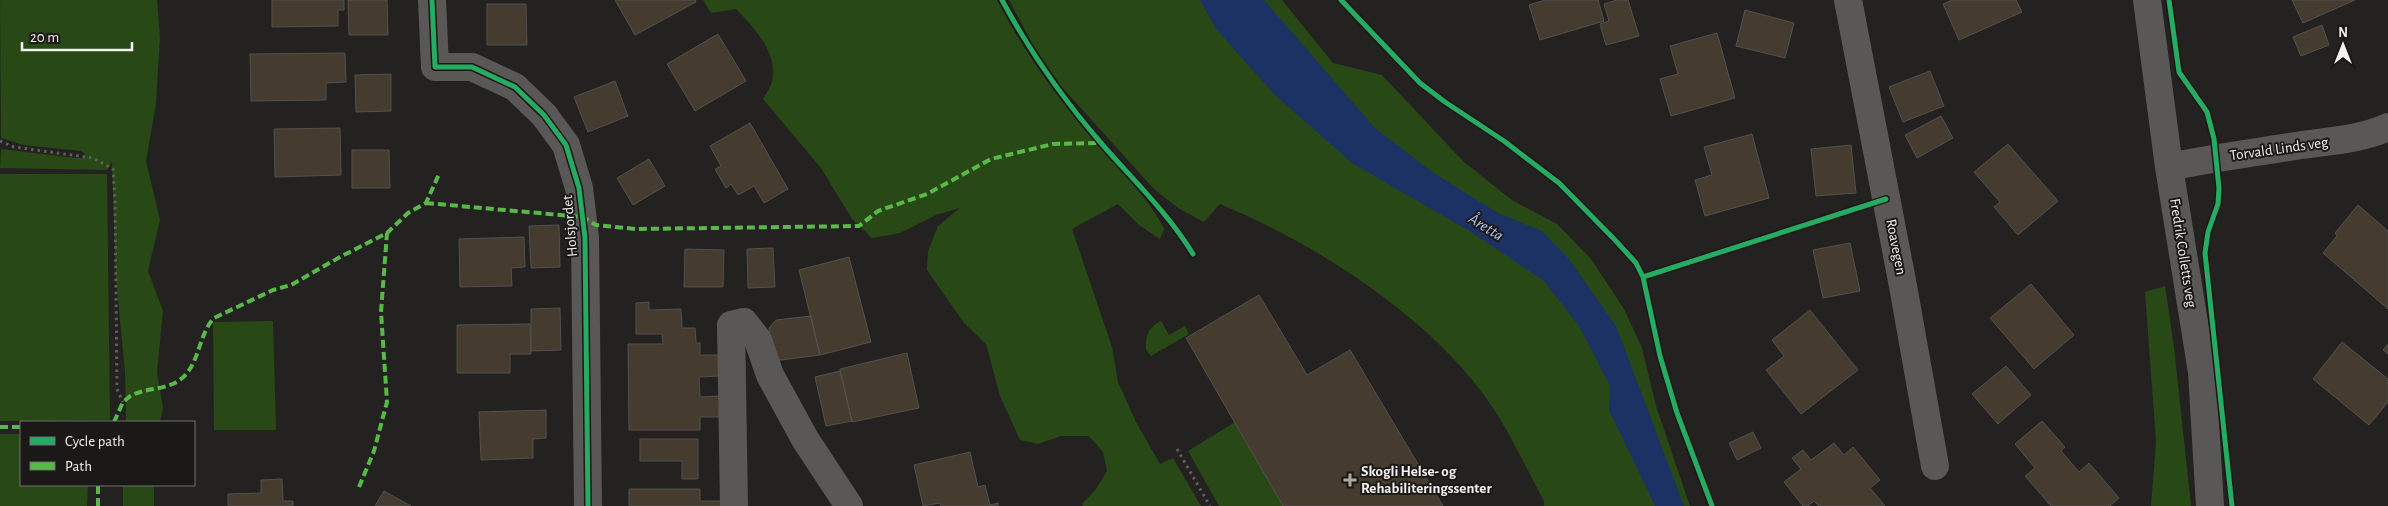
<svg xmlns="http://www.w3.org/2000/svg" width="2388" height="506" font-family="'Alegreya Sans',sans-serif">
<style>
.green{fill:#284816}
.water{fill:#1c3265}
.building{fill:#453b2e;stroke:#525150}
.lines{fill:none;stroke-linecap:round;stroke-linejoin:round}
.path{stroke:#5f5e5d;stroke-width:3;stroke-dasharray:2.5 4;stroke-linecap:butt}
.minor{stroke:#595857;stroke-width:28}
.quiet{stroke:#58b947;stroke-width:4;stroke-dasharray:8 4;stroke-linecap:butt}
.cycleway-casing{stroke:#1b1917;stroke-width:8}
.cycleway{stroke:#26ab63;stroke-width:5}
.poi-dot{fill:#aaa9a8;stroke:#1b1917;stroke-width:2}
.labels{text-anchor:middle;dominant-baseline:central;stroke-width:4;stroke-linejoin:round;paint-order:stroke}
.street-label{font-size:15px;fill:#f3f2f0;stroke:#1b1917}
.poi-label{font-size:15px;font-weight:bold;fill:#f3f2f0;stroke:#1b1917;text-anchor:start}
.water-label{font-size:16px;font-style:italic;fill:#aac5f9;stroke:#1b1917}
</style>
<rect width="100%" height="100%" fill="#232221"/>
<path class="green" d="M 0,0 L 157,0 L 160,37 L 156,103 L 146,161 L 160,220 L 148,271 L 163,311 L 157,372 L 163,408 L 160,422 L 126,422 L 125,372 L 116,279 L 112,162 L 107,170 L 0,168 L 1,149 L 76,158 L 83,158 L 85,154 L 81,151 L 23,145 L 1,138 Z
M 703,0 L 997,0 C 1025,54 1061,103 1101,149 C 1123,175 1149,198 1164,229 L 1160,239 L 1139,225 L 1118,204 L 1072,229 L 1112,347 L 1118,382 L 1136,422 L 1160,464 L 1173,458 L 1201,506 L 1083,506 L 1082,504 L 1096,489 L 1107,471 L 1103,452 L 1089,436 L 1061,436 L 1038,444 L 1020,440 L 1000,396 L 986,344 L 964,323 L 927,270 L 928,251 L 938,226 L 960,208 L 936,215 L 900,233 L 872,238 L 852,219 L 821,168 L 763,99 C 766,93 771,87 772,81 C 779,54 753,26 736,9 L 711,13 Z
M 1009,0 L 1282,0 L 1333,63 L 1382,75 L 1464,162 L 1512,200 L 1557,224 L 1591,259 L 1624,309 L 1642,348 L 1656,406 L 1690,506 L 1544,506 L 1544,501 C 1528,472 1514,441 1497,414 C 1439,322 1319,245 1220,204 L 1204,222 L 1178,208 L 1154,189 L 1061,86 L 1033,45 Z
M 0,174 L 107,174 L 110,420 L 0,421 Z
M 2165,286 L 2174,347 L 2191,506 L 2151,506 L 2156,442 L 2145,292 Z
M 273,321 L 276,430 L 214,430 L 213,322 Z
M 1161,321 L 1169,335 L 1185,326 L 1189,334 L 1151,356 L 1146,350 C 1145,336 1148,327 1161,321 Z
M 1235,422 L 1285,506 L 1219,506 L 1188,451 Z
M 0,434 L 21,434 L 21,485 L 88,485 L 87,506 L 0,506 Z
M 123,485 L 154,485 L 154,506 L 123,506 Z"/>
<path class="water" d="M 1200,0 L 1264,0 L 1375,128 L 1432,172 L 1498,213 L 1542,231 L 1568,258 L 1616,326 L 1684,506 L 1655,506 L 1609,410 L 1610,386 L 1579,326 L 1544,281 L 1471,232 L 1352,163 L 1275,95 L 1216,29 Z"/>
<path class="building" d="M 272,0 L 344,0 L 344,10 L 338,10 L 338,26 L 272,27 Z
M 348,0 L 387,0 L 388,35 L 349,35 Z
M 615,0 L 695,0 L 696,2 L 635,35 Z
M 1545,0 L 1598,0 L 1604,21 L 1540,40 L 1529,5 Z
M 1617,0 L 1628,0 L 1639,36 L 1606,45 L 1600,24 L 1609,21 L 1604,4 Z
M 1952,0 L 2016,0 L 2022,12 L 1959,40 L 1943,4 Z
M 2292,0 L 2355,0 L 2303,23 Z
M 487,4 L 526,4 L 527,45 L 487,45 Z
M 1745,10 L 1794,23 L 1785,58 L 1736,46 Z
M 2322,25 L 2329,45 L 2301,56 L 2293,37 Z
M 1717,33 L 1735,98 L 1671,116 L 1660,79 L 1678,74 L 1670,46 Z
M 718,34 L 746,81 L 695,111 L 667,64 Z
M 345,53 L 346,82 L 326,83 L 326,100 L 251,101 L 250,54 Z
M 1930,71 L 1944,106 L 1903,122 L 1889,87 Z
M 391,74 L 391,111 L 356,112 L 355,75 Z
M 615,81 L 628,116 L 588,132 L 574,97 Z
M 1941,116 L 1953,138 L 1917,158 L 1905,135 Z
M 750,123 L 788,189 L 764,203 L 754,186 L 738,195 L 731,184 L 726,188 L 715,169 L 721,166 L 710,146 Z
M 340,128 L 341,175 L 275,177 L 274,129 Z
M 1752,134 L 1769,198 L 1705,216 L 1695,180 L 1712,175 L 1704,147 Z
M 2008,144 L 2058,201 L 2018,235 L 1994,207 L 2000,202 L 1974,172 Z
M 1851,145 L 1856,193 L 1816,196 L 1811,149 Z
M 352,150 L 389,150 L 390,188 L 352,188 Z
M 649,159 L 665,186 L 633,205 L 617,178 Z
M 2358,205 L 2388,231 L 2388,309 L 2323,253 L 2337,236 L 2335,233 Z
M 559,225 L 560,267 L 531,268 L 529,226 Z
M 524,237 L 525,267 L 511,268 L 512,286 L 460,287 L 459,239 Z
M 1850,243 L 1860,291 L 1823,298 L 1813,250 Z
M 773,248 L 775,287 L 748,288 L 747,249 Z
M 685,249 L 724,250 L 723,287 L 684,287 Z
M 849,257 L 871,342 L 820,355 L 799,270 Z
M 2031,284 L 2074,335 L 2034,369 L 1990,318 Z
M 1259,295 L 1307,375 L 1350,350 L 1443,506 L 1283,506 L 1186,338 Z
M 649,302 L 649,310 L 681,309 L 682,328 L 695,328 L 696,343 L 700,343 L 700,355 L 719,355 L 720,376 L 699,377 L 700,397 L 720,396 L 720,417 L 700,417 L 700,430 L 629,430 L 628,344 L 663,344 L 662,334 L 636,334 L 636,303 Z
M 560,308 L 561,350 L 531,351 L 531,309 Z
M 1810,310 L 1858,370 L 1801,414 L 1766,370 L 1784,356 L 1772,340 Z
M 811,316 L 820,355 L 773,361 L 769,328 L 776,320 Z
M 530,324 L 531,354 L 510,354 L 510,373 L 457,373 L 457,325 Z
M 2342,342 L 2388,379 L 2388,402 L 2369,425 L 2313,379 Z
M 2388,344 L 2388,354 L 2383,350 Z
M 907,353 L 919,408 L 852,422 L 840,369 Z
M 2006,366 L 2031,395 L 1998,424 L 1972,394 Z
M 840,371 L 852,421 L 826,426 L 815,377 Z
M 546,410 L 546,438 L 533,439 L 533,458 L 481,460 L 479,412 Z
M 2042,421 L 2065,447 L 2061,451 L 2079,472 L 2089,463 L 2119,498 L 2110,506 L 2051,506 L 2025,476 L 2035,468 L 2015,444 Z
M 1753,432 L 1761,448 L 1737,460 L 1729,443 Z
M 640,439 L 698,439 L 698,479 L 682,479 L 682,461 L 640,461 Z
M 1834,443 L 1844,455 L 1853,447 L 1880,480 L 1870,488 L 1885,506 L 1819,506 L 1814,501 L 1808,506 L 1803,506 L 1784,482 L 1801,469 L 1792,458 L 1803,450 L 1811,460 Z
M 970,452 L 978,487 L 985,485 L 990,505 L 998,503 L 998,506 L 941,506 L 940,503 L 923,506 L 914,465 Z
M 282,479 L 283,501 L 293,501 L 293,506 L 228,506 L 228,494 L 261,493 L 261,480 Z
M 629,489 L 700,489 L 700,501 L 721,501 L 721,506 L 629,506 Z
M 384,491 L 411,506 L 375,506 Z"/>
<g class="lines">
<path class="path" d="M 0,141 L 14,147 L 93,158 L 113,169 L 115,200 L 117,389 L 123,402
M 1177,449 L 1210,506"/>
<path class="minor" d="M 432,0 L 435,67 L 472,67 L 515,87 L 544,115 L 566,145 L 579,188 L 585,238 L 588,506
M 1848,0 L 1903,286 L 1935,466
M 2147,0 L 2169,167 L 2202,372 L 2210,506
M 2169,167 C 2213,158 2258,152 2302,145 C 2330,141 2362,139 2388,127
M 734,506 L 731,325 L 744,322 L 758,340 L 770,375 L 805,439 L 849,506"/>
<path class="quiet" d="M 426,203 L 583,217 L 596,225 L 636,229 L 859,226 L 878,211 L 927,194 L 991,159 L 1053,144 L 1101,143
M 114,422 L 123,402 L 129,397 C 144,387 166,391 181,379 C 200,364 198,335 214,318 L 273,290 L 291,285 L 340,257 L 387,233 L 408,213 L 426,203 L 439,174
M 0,427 L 21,427
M 359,487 L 374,451 L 387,402 L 381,312 L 387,233
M 98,506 L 98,485"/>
<defs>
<path id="cycleway" d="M 432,0 L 435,67 L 472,67 L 515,87 L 544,115 L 566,145 L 579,188 L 585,238 L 588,506
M 1002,0 C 1030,52 1063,99 1101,143 C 1133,180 1168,213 1193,254
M 1341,0 L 1420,83 L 1445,102 L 1504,141 L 1559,183 L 1615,240 L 1636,263 L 1643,277 L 1660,356 L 1677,413 L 1712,506
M 2169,0 L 2179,72 L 2207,112 L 2214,139 L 2219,188 L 2218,204 L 2208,232 L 2205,253 L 2232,506
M 1643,277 L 1886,199"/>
</defs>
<use href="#cycleway" class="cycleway-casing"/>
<use href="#cycleway" class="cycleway"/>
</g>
<path class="poi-dot" d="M1347.5 472.5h5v5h5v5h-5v5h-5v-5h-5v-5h5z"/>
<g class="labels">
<g class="street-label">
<text transform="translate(2279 149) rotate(-8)">Torvald Linds veg</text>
<text transform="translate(570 226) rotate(-95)">Holsjordet</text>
<text transform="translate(1896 247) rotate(79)">Roavegen</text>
<text transform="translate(2183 253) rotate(81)">Fredrik Colletts veg</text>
</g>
<g class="poi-label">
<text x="1361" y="471">Skogli Helse- og<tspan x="1361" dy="17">Rehabiliteringssenter</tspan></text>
</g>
<g class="water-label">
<text transform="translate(1486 227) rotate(32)">Åretta</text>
</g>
</g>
<rect x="20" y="421" width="175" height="65" fill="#1b1917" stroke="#71706e"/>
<rect x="30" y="437" width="25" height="8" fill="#26ab63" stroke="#71706e"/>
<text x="65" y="446" font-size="15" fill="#f3f2f0">Cycle path</text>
<rect x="30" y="462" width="25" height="8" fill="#58b947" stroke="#71706e"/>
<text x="65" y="471" font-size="15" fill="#f3f2f0">Path</text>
<g transform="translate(2343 45)" stroke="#1b1917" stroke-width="4" paint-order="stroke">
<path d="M0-4L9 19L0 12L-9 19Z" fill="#f3f2f0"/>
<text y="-8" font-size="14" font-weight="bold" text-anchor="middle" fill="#f3f2f0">N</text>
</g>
<path d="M22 42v8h110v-8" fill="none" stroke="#f3f2f0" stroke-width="2.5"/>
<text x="30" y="42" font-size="15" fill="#f3f2f0" stroke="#1b1917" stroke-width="4" paint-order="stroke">20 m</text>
</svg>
